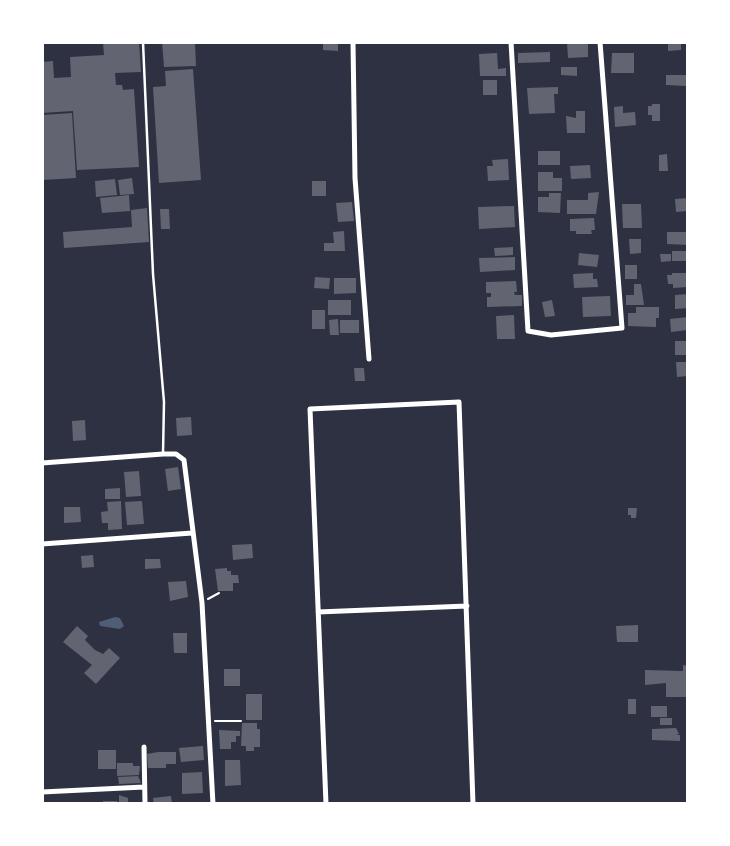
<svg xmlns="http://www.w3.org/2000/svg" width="730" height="846" font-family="'Titillium Web',sans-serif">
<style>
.water{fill:#4f5d75}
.building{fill:#626471}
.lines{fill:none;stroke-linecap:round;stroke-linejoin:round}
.path{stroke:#fff;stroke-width:2}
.service{stroke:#fff;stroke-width:2.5}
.minor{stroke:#fff;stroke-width:5}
</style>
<rect width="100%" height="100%" fill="#2d3142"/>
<path class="water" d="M 115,617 L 120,618 L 124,626 L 120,629 L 100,626 L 99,622 Z"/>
<path class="building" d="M 103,42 L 139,42 L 141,72 L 115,73 L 116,85 L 122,85 L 123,90 L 134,89 L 139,167 L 77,170 L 73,111 L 42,113 L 42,62 L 53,61 L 54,78 L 71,77 L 70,57 L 104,55 Z
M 162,42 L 195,42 L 196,66 L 164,67 Z
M 323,42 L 338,42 L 338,51 L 323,50 Z
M 588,42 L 588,57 L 568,58 L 567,43 Z
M 668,42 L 681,42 L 681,50 L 668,51 Z
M 550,52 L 550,62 L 518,63 L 518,53 Z
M 497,53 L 498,69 L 506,68 L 506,76 L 480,76 L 479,54 Z
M 612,53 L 634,53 L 634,73 L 611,73 Z
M 561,67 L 577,67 L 577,76 L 561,75 Z
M 193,69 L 201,180 L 159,183 L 153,87 L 166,86 L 165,71 Z
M 666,75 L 686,75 L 686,86 L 666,85 Z
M 483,80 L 497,80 L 497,95 L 483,95 Z
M 558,87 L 558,94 L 554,94 L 555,113 L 529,114 L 527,88 Z
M 652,104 L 660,104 L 660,121 L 652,121 L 652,115 L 648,115 L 648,106 L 652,106 Z
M 623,106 L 623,113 L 635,112 L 636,125 L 615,127 L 614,107 Z
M 576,111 L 585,111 L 585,133 L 567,133 L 566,116 L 576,118 Z
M 72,113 L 76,178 L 42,180 L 42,115 Z
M 538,151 L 560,151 L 560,165 L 538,165 Z
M 667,154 L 668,171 L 659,171 L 659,155 Z
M 508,159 L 509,180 L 488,181 L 487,166 L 493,166 L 492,160 Z
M 590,165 L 591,178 L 571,179 L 570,166 Z
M 538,172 L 553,172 L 553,178 L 562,178 L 562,191 L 538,191 Z
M 132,178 L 134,194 L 120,195 L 118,180 Z
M 115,179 L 117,195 L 96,197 L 95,181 Z
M 312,181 L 326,181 L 326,196 L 312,196 Z
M 599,192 L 596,214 L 567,214 L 567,200 L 588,200 L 588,193 Z
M 549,193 L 561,193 L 560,213 L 538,212 L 538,197 L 549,197 Z
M 129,195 L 130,211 L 102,213 L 100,198 Z
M 688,198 L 688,211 L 676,212 L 675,199 Z
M 352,202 L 354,221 L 338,222 L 336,203 Z
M 622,204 L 641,204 L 642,228 L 623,228 Z
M 514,206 L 515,227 L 479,229 L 478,207 Z
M 147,208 L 149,242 L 64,248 L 63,232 L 132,227 L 131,210 Z
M 160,209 L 169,209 L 170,229 L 161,229 Z
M 594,218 L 595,230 L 591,230 L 592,234 L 576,234 L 576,231 L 570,231 L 570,219 Z
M 344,231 L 345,251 L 324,251 L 324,243 L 334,243 L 333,232 Z
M 667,232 L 688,232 L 688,245 L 667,244 Z
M 629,239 L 641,239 L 641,253 L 630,254 Z
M 513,247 L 513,255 L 495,256 L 494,248 Z
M 672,251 L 688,251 L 688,261 L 672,261 Z
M 579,253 L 599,255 L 597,267 L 578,265 Z
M 660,254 L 671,254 L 671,261 L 661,262 Z
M 515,257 L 515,270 L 480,272 L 479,258 Z
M 625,265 L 637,265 L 637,279 L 625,279 Z
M 593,273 L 593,279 L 597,279 L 598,287 L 574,288 L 573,274 Z
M 672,273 L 688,273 L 688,287 L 673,288 L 673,284 L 668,284 L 667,275 L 672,275 Z
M 315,277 L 330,278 L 329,289 L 314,288 Z
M 334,278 L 356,278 L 356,293 L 334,294 Z
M 516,281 L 517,292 L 514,292 L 515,295 L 522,295 L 522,306 L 487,307 L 487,297 L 491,297 L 491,293 L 486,293 L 486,282 Z
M 634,284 L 641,284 L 644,305 L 626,305 L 626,295 L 634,295 Z
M 688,294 L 688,308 L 675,309 L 675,295 Z
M 610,296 L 611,316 L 583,317 L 582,297 Z
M 328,300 L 351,300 L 351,315 L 328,315 Z
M 552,300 L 555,316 L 545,317 L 542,302 Z
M 636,307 L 659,307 L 659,318 L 656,318 L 656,327 L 628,326 L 628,313 L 636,313 Z
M 312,310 L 325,310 L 325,329 L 312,329 Z
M 514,315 L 515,339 L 497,339 L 496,316 Z
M 688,317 L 688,330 L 671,332 L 670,319 Z
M 338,319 L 339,335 L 330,335 L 329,320 Z
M 340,320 L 359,320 L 359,333 L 340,333 Z
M 675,341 L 688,341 L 688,355 L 675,355 Z
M 676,362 L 688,362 L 688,376 L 677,377 Z
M 354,368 L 364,368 L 365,381 L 355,381 Z
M 191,417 L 192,435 L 177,436 L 176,418 Z
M 85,420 L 86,440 L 73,441 L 72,421 Z
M 178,467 L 181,489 L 168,491 L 165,469 Z
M 139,471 L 141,496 L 126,497 L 124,472 Z
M 120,488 L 120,499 L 105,499 L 105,489 Z
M 121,501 L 122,529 L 108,530 L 108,523 L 102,523 L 101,512 L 108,511 L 107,502 Z
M 142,501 L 144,524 L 127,525 L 125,502 Z
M 64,507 L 80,507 L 81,522 L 64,523 Z
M 628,508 L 637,508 L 636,518 L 631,518 L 631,515 L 628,515 Z
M 252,544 L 253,558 L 233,560 L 232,545 Z
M 93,555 L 94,567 L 82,568 L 81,556 Z
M 145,559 L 160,559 L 161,568 L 145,569 Z
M 227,568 L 227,571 L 231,571 L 231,575 L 238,575 L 239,583 L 233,583 L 233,591 L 218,591 L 215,569 Z
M 186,581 L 188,597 L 170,601 L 168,582 Z
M 638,625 L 638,642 L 617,642 L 616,626 Z
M 77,626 L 88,636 L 85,640 L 95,650 L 103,654 L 109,648 L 120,658 L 96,684 L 84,673 L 92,665 L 63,642 Z
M 173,633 L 187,633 L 187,653 L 174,653 Z
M 683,665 L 688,666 L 688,697 L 666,697 L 666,683 L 645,685 L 645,670 L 683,671 Z
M 224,669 L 240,669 L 240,686 L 224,686 Z
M 246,694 L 262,694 L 262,720 L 246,720 Z
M 628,699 L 636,699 L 636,714 L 628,714 Z
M 651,706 L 667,706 L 667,717 L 651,717 Z
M 660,718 L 672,718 L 672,725 L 660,725 Z
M 242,723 L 257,723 L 257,729 L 260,729 L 260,747 L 254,747 L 254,751 L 246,751 L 246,746 L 241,746 Z
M 676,728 L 679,734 L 676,735 L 680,735 L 680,741 L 652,740 L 652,729 Z
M 219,730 L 240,731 L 240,736 L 236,736 L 236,742 L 231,742 L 231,749 L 220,749 Z
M 203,746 L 204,760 L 181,762 L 179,748 Z
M 98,750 L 116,750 L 116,769 L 98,769 Z
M 158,752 L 176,752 L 176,764 L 166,764 L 166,768 L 148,768 L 147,754 Z
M 225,760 L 240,760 L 241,785 L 225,786 Z
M 117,763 L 133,763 L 133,766 L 140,766 L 139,775 L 117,776 Z
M 202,772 L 203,793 L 182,794 L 182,773 Z
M 138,776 L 141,783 L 119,784 L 118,777 Z
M 119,795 L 128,798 L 128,804 L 119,804 Z
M 171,796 L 172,804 L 154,804 L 153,798 Z
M 103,801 L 117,801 L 117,804 L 103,804 Z"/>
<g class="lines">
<path class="path" d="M 208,599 L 219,593
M 215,721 L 241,721"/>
<path class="service" d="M 143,42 L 153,274 L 164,402 L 163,454"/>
<path class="minor" d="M 353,42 L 355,178 L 369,359
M 511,42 L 528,331 L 551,335 L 622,328 L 600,42
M 42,463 L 163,454 L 176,454 L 184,460 L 202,603 L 213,804
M 42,544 L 192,533
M 318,612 L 467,606
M 144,747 L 145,804
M 42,792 L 144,787
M 326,804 L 310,409 L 459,402 L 473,804"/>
</g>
<rect width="730" height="846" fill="none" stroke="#ffffff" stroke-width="88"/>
</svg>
